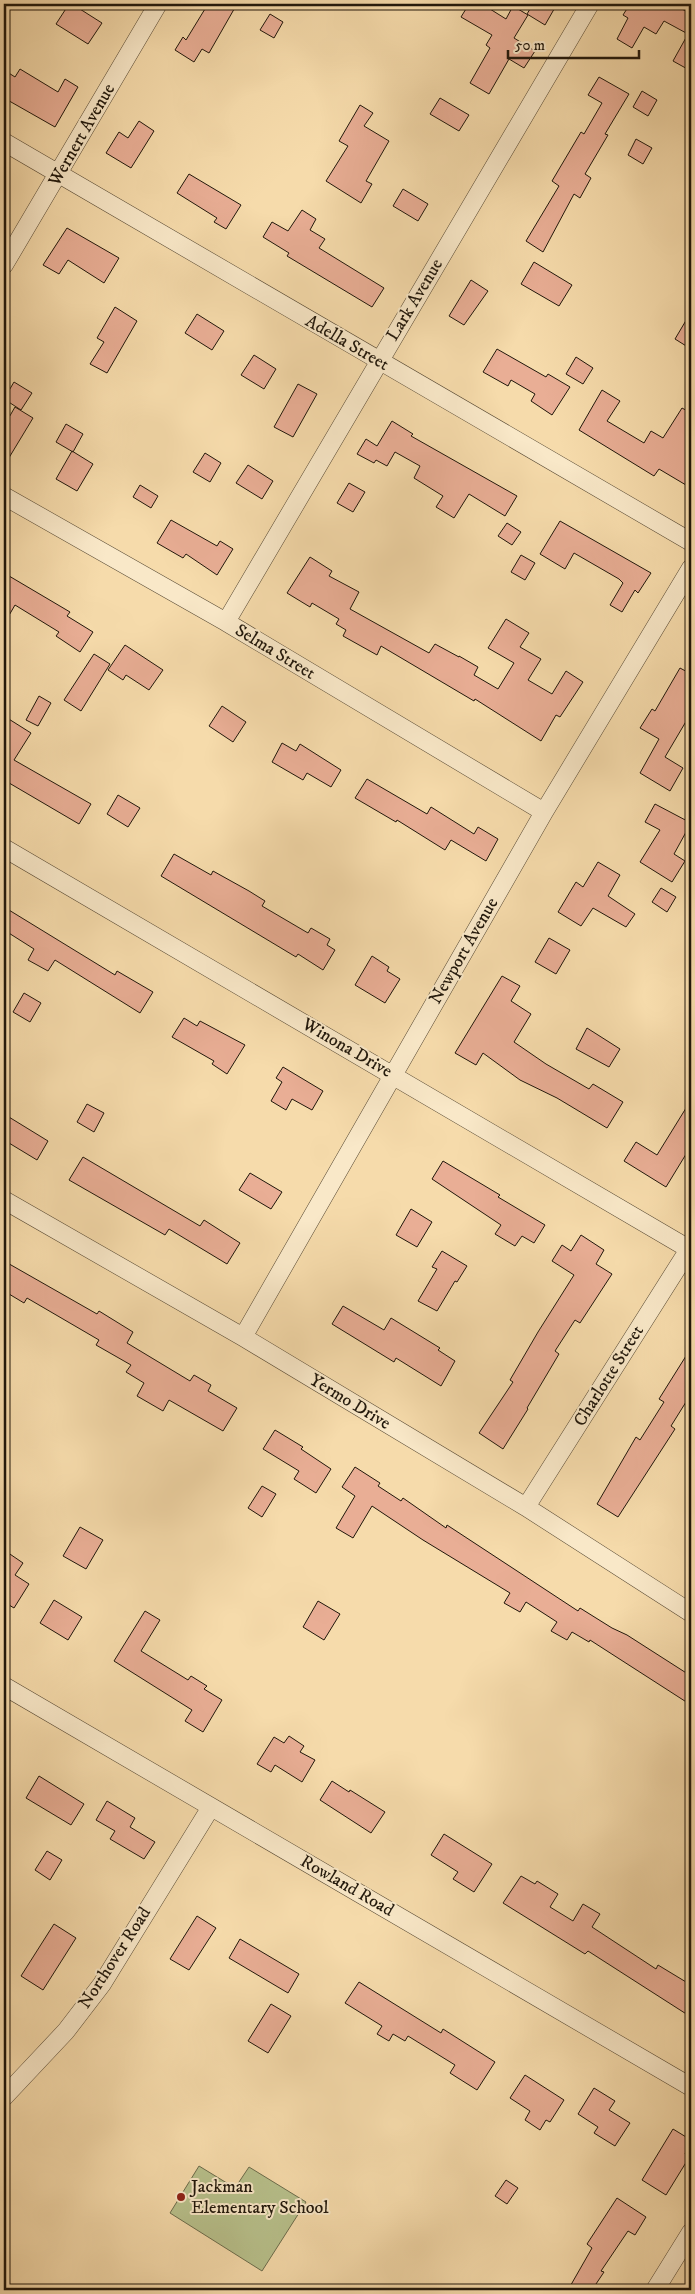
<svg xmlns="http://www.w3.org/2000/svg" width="695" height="2294" font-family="'IM FELL DW Pica',serif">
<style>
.green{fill:#b8c18c;stroke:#6c6c4c}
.building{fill:#e9ae95;stroke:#20170b}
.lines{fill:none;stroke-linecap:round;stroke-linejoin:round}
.street-casing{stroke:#564833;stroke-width:19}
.street{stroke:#f9e8c8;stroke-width:18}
.poi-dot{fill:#8f2418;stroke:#f9e8c8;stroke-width:2}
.labels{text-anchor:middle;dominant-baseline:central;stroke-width:4;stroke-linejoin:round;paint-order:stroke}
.street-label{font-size:18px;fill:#20170b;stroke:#f9e8c8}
.poi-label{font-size:18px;fill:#20170b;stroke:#f9e8c8;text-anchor:start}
</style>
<rect width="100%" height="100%" fill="#f6dbab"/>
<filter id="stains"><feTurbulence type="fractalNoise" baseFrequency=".004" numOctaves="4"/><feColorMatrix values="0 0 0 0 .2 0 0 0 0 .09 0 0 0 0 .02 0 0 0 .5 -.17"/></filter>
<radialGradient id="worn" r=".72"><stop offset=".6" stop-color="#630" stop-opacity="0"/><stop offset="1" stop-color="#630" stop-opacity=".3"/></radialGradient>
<path class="green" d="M 199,2166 L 235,2188 L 249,2167 L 306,2202 L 262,2271 L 170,2213 Z"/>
<path class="building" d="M 69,4 L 72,4 L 102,23 L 88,44 L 56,24 Z
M 208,4 L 237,4 L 209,53 L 202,49 L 194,62 L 175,50 L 183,37 L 186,40 Z
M 469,4 L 482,4 L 506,19 L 513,6 L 528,15 L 514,38 L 535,51 L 524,68 L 509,59 L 489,94 L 470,83 L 490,48 L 486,45 L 492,35 L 461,17 Z
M 533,4 L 557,4 L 545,25 L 527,14 Z
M 630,4 L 673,4 L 691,14 L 691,71 L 673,61 L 688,34 L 664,21 L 656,34 L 644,27 L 632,48 L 617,39 L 628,18 L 623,15 Z
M 270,14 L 283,22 L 274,38 L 260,30 Z
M 20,69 L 58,92 L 65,79 L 78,87 L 55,127 L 4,98 L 4,70 L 15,77 Z
M 599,77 L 629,94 L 605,134 L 608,135 L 585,174 L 591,178 L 580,198 L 574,194 L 543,252 L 526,241 L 559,186 L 552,181 L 581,132 L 584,134 L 602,103 L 588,95 Z
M 642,91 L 657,100 L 648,116 L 633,107 Z
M 440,98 L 469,115 L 459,131 L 430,114 Z
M 360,105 L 373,113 L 364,126 L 389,141 L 366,181 L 372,184 L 361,203 L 326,181 L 348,146 L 339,141 Z
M 139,121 L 154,131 L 131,168 L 106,153 L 119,132 L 128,138 Z
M 636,139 L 652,148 L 643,164 L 628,155 Z
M 189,174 L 241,205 L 226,229 L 214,222 L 217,218 L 177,193 Z
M 403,189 L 428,204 L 418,221 L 393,206 Z
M 302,210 L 316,219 L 310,230 L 325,239 L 319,248 L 384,288 L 372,307 L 287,256 L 289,253 L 263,237 L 272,222 L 288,231 Z
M 67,228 L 119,258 L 104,283 L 68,260 L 59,274 L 43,265 Z
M 534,262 L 572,285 L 559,306 L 521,284 Z
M 471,280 L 488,291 L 464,325 L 449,316 Z
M 115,307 L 137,321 L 107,373 L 90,364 L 104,342 L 97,338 Z
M 691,312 L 691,349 L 675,339 Z
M 197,314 L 224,331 L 212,350 L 185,333 Z
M 497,349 L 546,377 L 548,374 L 570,387 L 552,415 L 531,401 L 535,394 L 511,380 L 508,386 L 483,372 Z
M 254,355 L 276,369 L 264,389 L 241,375 Z
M 576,357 L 593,368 L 583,384 L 566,374 Z
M 14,382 L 32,393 L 21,410 L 4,399 Z
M 298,384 L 317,394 L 293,437 L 274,427 Z
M 602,390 L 620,401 L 607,421 L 644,443 L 651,431 L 663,438 L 682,408 L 691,413 L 691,488 L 659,469 L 654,476 L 579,430 Z
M 15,407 L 33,418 L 4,466 L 4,426 Z
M 392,421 L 413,434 L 411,436 L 517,496 L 505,516 L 469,494 L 454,518 L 436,507 L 443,496 L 414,478 L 420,466 L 395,452 L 387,466 L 376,460 L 374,463 L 357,454 L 366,439 L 377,446 Z
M 66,424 L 83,434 L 73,452 L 56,442 Z
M 72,451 L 93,464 L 77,491 L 56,479 Z
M 205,453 L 221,463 L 210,482 L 193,472 Z
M 248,465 L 273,481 L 262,499 L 236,483 Z
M 349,483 L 365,492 L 353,512 L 337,503 Z
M 140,485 L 158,496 L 151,508 L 133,497 Z
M 171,520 L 217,546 L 220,541 L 233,549 L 217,575 L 186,554 L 183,558 L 157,543 Z
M 560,521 L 651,573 L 638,593 L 635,590 L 622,612 L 610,605 L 623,583 L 619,579 L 574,553 L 565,569 L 540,554 Z
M 507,523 L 521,532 L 512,545 L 498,536 Z
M 521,555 L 535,563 L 525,580 L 511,572 Z
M 310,557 L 332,571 L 329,576 L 359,592 L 350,609 L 429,653 L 435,644 L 459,657 L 459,656 L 478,667 L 474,675 L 498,689 L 514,663 L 488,648 L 506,619 L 529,633 L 520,647 L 541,659 L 528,680 L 552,694 L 566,671 L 583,682 L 560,717 L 556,715 L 541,741 L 475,699 L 474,701 L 381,646 L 377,655 L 343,636 L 346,630 L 336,624 L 339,619 L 312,603 L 310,607 L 287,593 Z
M 4,573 L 70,612 L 67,616 L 93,632 L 80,652 L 56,636 L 59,632 L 15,605 L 4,624 Z
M 125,645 L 163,670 L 149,690 L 126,675 L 123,680 L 108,670 Z
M 94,654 L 110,664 L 81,711 L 64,700 Z
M 680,668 L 691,674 L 691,713 L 665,757 L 683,768 L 670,791 L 640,773 L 659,739 L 640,728 L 652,709 L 655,711 Z
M 39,696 L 51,703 L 38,726 L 26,720 Z
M 222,706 L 246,722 L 233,742 L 209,726 Z
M 4,716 L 31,733 L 14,760 L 91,804 L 79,824 L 4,780 Z
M 282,743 L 296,751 L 300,744 L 341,770 L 331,787 L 307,773 L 303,780 L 272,762 Z
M 367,779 L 427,814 L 431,807 L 474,834 L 478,827 L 498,839 L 486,861 L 451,840 L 445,850 L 397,820 L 396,822 L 355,798 Z
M 118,795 L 140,808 L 128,827 L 107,814 Z
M 655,804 L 691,823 L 674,854 L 685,861 L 672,882 L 640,862 L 660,830 L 645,822 Z
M 174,854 L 211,875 L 213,871 L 249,891 L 265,901 L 262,906 L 308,933 L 311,928 L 330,939 L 327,945 L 335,950 L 323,970 L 298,954 L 296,957 L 161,876 Z
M 598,862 L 620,875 L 608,896 L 635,914 L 626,927 L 593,908 L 581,926 L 558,912 L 576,882 L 583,887 Z
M 661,888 L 676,897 L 667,912 L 652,902 Z
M 4,907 L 115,975 L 117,971 L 153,992 L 140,1013 L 55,960 L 48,971 L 28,960 L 34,949 L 4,930 Z
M 549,938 L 570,950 L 556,974 L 535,962 Z
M 372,956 L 389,967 L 387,971 L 400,979 L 385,1003 L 355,985 Z
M 502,976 L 520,986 L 511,1001 L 531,1014 L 514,1042 L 546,1064 L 589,1089 L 593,1084 L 623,1102 L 607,1128 L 557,1098 L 520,1080 L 483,1053 L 476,1065 L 455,1053 Z
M 24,993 L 41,1003 L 30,1022 L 13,1012 Z
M 184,1018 L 197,1026 L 200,1021 L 245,1045 L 227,1074 L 212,1064 L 214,1061 L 172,1037 Z
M 587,1028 L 620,1049 L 609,1067 L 576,1049 Z
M 283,1067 L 323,1091 L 312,1110 L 292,1099 L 286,1110 L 271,1101 L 282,1082 L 276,1078 Z
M 691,1100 L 691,1146 L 666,1187 L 624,1161 L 636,1142 L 657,1155 Z
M 87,1104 L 104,1113 L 94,1132 L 77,1122 Z
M 4,1114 L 48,1141 L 37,1160 L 4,1140 Z
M 83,1157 L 200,1226 L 204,1220 L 240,1243 L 227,1264 L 169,1229 L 165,1235 L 69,1180 Z
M 443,1161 L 500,1195 L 498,1197 L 545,1225 L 534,1243 L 522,1236 L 515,1246 L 495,1234 L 501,1225 L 432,1179 Z
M 250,1173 L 282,1192 L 271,1209 L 239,1190 Z
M 411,1209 L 432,1222 L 417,1247 L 396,1235 Z
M 581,1235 L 604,1250 L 596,1264 L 612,1274 L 580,1323 L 575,1320 L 555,1351 L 559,1354 L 527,1408 L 528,1409 L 503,1449 L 479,1433 L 513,1382 L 510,1380 L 538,1332 L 574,1275 L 552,1261 L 562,1245 L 571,1251 Z
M 442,1251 L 467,1266 L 457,1282 L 455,1281 L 437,1311 L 418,1301 L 437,1269 L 432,1267 Z
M 4,1261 L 97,1314 L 99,1311 L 133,1332 L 127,1343 L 190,1381 L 194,1375 L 211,1385 L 208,1391 L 237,1408 L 223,1431 L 169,1400 L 163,1411 L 137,1396 L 144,1383 L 126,1372 L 131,1365 L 96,1345 L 99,1340 L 27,1298 L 24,1303 L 4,1291 Z
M 343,1306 L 384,1330 L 391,1318 L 440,1348 L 438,1350 L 455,1361 L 441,1386 L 396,1358 L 394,1362 L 332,1324 Z
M 691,1348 L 691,1394 L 671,1426 L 675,1429 L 618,1517 L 597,1504 L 636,1437 L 640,1440 L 664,1402 L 659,1399 Z
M 275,1430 L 303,1447 L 301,1449 L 331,1469 L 316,1493 L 294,1479 L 299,1471 L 263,1449 Z
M 355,1467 L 380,1483 L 378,1486 L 401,1501 L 403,1498 L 446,1528 L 447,1525 L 578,1611 L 580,1608 L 612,1628 L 627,1635 L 691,1676 L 691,1705 L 590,1640 L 589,1642 L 572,1632 L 567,1640 L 551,1631 L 557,1622 L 526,1602 L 520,1612 L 504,1603 L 510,1593 L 423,1540 L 372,1506 L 353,1538 L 336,1528 L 355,1496 L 342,1487 Z
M 262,1486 L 276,1494 L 262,1517 L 248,1508 Z
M 80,1527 L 103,1540 L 86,1569 L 63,1556 Z
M 4,1550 L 23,1563 L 15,1575 L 29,1584 L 14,1608 L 4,1602 Z
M 54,1600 L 82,1617 L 68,1640 L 40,1623 Z
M 318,1601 L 340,1614 L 324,1640 L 303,1627 Z
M 145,1611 L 160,1620 L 141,1651 L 188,1680 L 191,1676 L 207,1686 L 204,1689 L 222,1700 L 203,1732 L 185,1721 L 192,1710 L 114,1661 Z
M 289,1736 L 304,1746 L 300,1752 L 315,1760 L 302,1782 L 275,1765 L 271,1772 L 257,1764 L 274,1737 L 284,1743 Z
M 39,1776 L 84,1804 L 71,1825 L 26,1798 Z
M 332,1781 L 349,1792 L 350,1790 L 385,1812 L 371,1833 L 320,1800 Z
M 107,1801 L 135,1818 L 130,1827 L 155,1842 L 144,1859 L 110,1839 L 115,1831 L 96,1820 Z
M 444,1834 L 492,1864 L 474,1892 L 453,1879 L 458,1872 L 431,1855 Z
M 47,1851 L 62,1860 L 50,1880 L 35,1870 Z
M 521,1876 L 535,1884 L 537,1881 L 558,1894 L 550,1907 L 573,1921 L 583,1904 L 600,1914 L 592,1927 L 656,1969 L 658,1965 L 691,1985 L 691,2017 L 588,1951 L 585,1954 L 503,1903 Z
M 197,1916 L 216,1928 L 189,1970 L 170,1959 Z
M 54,1924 L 76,1938 L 43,1990 L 21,1976 Z
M 240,1939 L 299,1974 L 288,1993 L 229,1958 Z
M 359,1982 L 441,2033 L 443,2029 L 495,2062 L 477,2090 L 450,2073 L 455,2065 L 408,2036 L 405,2041 L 393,2034 L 389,2041 L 377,2034 L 382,2026 L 345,2003 Z
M 271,2004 L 291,2016 L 268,2053 L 248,2041 Z
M 525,2075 L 564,2100 L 550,2122 L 546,2120 L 540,2130 L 525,2120 L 530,2111 L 510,2098 Z
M 594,2088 L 615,2101 L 609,2110 L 630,2123 L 615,2146 L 594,2133 L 598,2127 L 578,2114 Z
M 673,2129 L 691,2140 L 691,2144 L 685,2154 L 690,2156 L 666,2195 L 642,2180 Z
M 506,2180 L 518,2188 L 507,2204 L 495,2196 Z
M 617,2198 L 646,2217 L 635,2235 L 628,2231 L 601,2271 L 604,2272 L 592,2290 L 568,2290 L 592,2248 L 587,2244 Z"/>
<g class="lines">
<defs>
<path id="street" d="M 4,142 L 691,542
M 4,265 L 158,4
M 4,496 L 226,622 L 544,812
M 226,622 L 590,4
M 4,848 L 689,1249
M 4,1200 L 243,1337 L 526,1507 L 691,1613
M 243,1337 L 544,812 L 691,568
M 526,1507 L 691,1246
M 4,1686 L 691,2087
M 4,2097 L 66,2031 L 102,1984 L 211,1807
M 655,2290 L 691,2232"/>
</defs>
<use href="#street" class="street-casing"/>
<use href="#street" class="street"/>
</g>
<circle class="poi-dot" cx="181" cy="2197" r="5"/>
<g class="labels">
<g class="street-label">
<text transform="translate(82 135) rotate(-60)">Wernert Avenue</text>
<text transform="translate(415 300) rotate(-59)">Lark Avenue</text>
<text transform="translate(347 343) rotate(30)">Adella Street</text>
<text transform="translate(275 652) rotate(31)">Selma Street</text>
<text transform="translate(464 951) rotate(-60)">Newport Avenue</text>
<text transform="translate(347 1048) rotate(30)">Winona Drive</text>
<text transform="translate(609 1376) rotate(-58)">Charlotte Street</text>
<text transform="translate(350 1402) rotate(31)">Yermo Drive</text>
<text transform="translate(347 1886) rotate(30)">Rowland Road</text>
<text transform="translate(115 1958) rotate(-57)">Northover Road</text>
</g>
<g class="poi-label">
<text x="191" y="2187">Jackman<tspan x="191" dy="21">Elementary School</tspan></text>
</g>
</g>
<rect width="695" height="2294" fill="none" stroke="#f6dbab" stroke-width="20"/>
<rect x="5" y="5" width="685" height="2284" fill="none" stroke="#20170b" stroke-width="2.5"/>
<rect x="10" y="10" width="675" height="2274" fill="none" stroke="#20170b"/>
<path d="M508 50v8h131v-8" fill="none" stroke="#20170b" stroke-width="2.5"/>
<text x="515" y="50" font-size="15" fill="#20170b" stroke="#f9e8c8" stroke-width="4" paint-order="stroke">50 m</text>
<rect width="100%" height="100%" filter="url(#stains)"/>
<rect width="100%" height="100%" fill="url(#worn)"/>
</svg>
